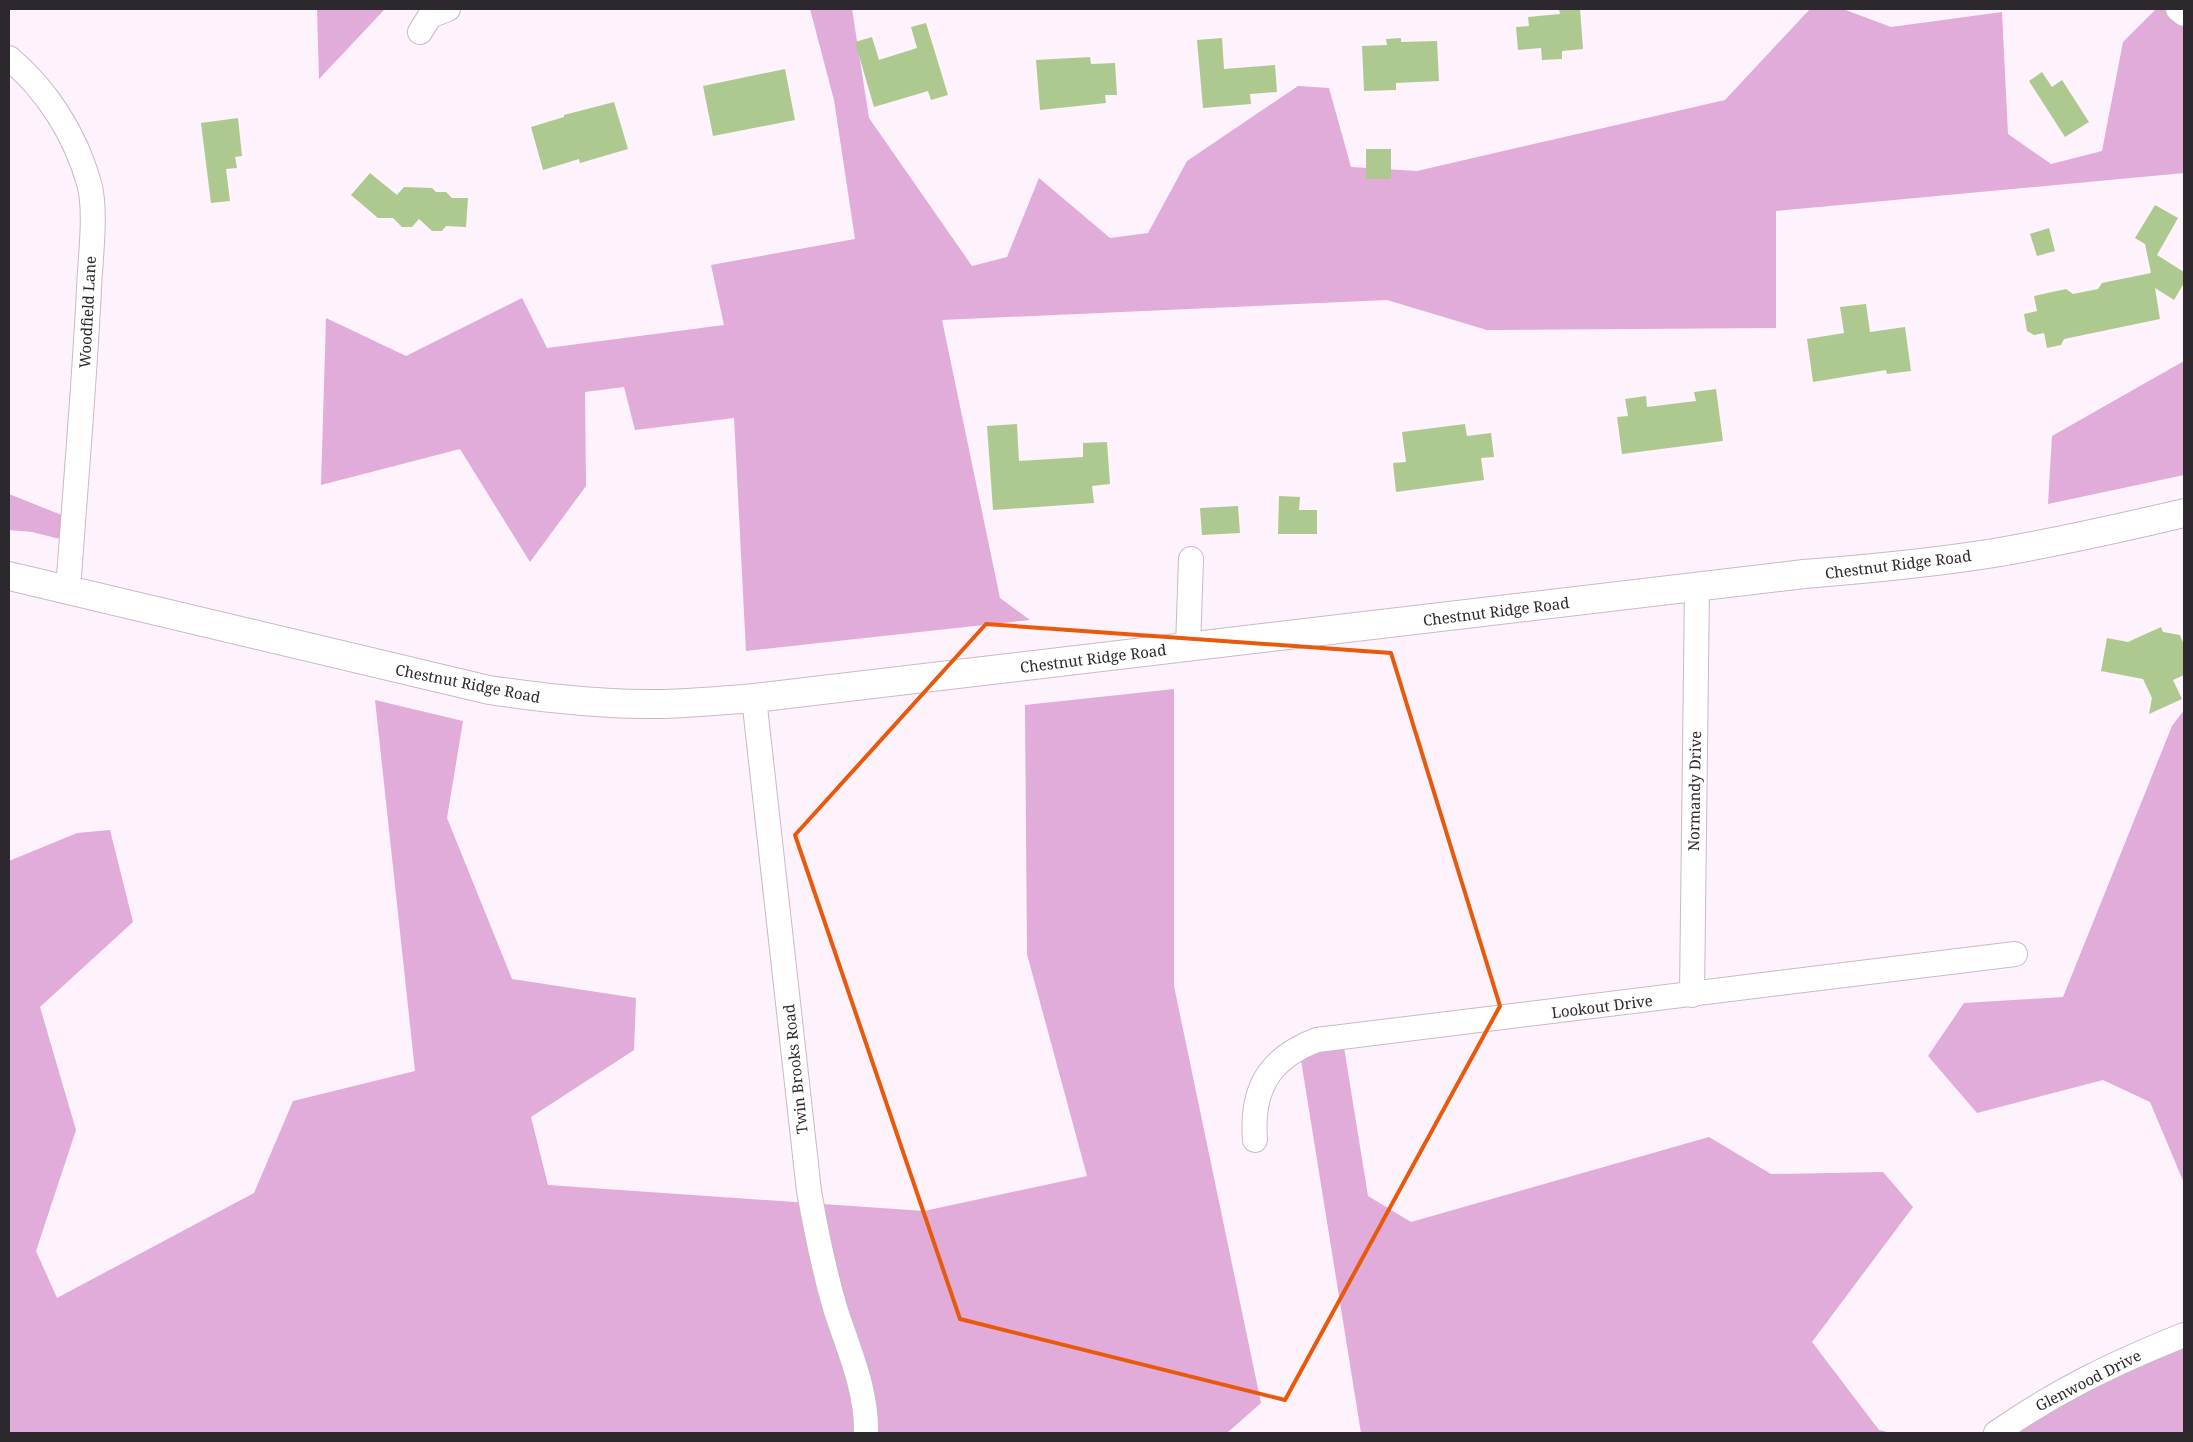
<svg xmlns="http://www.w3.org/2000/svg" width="2193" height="1442" font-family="'Noto Serif',serif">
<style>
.forest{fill:#e1acd9}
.building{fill:#adc98f}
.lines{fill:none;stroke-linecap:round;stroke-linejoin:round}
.minor-casing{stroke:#c8bac5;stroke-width:26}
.major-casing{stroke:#c8bac5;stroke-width:30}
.minor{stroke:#fff;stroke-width:24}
.major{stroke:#fff;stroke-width:28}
.marked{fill:none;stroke:#e8590c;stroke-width:4;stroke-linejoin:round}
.labels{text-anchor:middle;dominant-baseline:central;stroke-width:4.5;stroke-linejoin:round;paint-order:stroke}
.street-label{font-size:15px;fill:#2d282d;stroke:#fff}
</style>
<rect width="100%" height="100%" fill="#fef2fc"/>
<path class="forest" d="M 317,9 L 385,9 L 319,79 Z
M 810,9 L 852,9 L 869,118 L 972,266 L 1007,257 L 1039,178 L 1110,238 L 1148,233 L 1187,161 L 1298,86 L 1329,88 L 1351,167 L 1417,171 L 1725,100 L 1810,9 L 1843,9 L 1891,27 L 2002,12 L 2008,134 L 2051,164 L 2102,151 L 2123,42 L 2156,9 L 2184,9 L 2184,173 L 1776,211 L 1776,328 L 1487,330 L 1387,300 L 942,320 L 1000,598 L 1030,620 L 746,651 L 734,418 L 635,430 L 624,387 L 585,392 L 586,486 L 530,562 L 460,449 L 321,485 L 326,318 L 406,356 L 522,298 L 547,348 L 724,325 L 711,265 L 855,239 L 834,100 Z
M 2184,361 L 2184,475 L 2048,504 L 2052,436 Z
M 9,494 L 84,524 L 80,544 L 32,532 L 9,530 Z
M 1174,689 L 1174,986 L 1261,1403 L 1227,1433 L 9,1433 L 9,861 L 77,833 L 110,830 L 133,922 L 40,1007 L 76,1130 L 36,1251 L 57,1298 L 254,1193 L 293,1101 L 415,1071 L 375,700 L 463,721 L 447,818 L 512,979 L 636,998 L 634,1050 L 531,1117 L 548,1185 L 924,1211 L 1087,1176 L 1027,954 L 1025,705 Z
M 2184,710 L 2184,1183 L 2150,1102 L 2103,1080 L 1977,1113 L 1928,1056 L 1964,1003 L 2063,997 L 2172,726 Z
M 1342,1035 L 1368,1196 L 1411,1222 L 1709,1137 L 1771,1174 L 1883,1172 L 1913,1207 L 1812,1342 L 1879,1430 L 1892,1433 L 1361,1433 L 1300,1054 Z
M 2184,1337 L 2184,1433 L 2012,1433 Z"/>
<path class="building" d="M 1559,9 L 1580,9 L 1583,49 L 1562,51 L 1562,59 L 1542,60 L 1541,48 L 1518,50 L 1516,27 L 1529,26 L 1528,17 L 1560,14 Z
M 926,23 L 948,95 L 931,100 L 928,91 L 874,107 L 855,42 L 872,37 L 879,60 L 917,48 L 911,27 Z
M 1222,38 L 1224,69 L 1275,65 L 1277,92 L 1250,94 L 1251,104 L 1203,108 L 1197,40 Z
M 1401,38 L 1401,42 L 1437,41 L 1439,81 L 1396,83 L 1396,90 L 1364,91 L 1362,46 L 1387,45 L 1386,39 Z
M 1090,57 L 1091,64 L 1115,63 L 1117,95 L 1105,95 L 1106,103 L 1040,110 L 1036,60 Z
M 785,69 L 795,120 L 713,136 L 703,86 Z
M 2042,72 L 2052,87 L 2062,80 L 2089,122 L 2065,137 L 2029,81 Z
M 614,102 L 628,149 L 580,163 L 579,159 L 543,170 L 531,127 L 564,117 L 564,115 Z
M 238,118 L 242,156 L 235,157 L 237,168 L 226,169 L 230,201 L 211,203 L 201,123 Z
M 1366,149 L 1391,149 L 1391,179 L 1366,179 Z
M 370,173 L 397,195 L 404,187 L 432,188 L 436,192 L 446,192 L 452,198 L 468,198 L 466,227 L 446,226 L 442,231 L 432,231 L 419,219 L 412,227 L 402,227 L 393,218 L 378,218 L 351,195 Z
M 2155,205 L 2178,218 L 2157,255 L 2184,272 L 2184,283 L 2174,300 L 2155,288 L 2160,319 L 2064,339 L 2061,345 L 2047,348 L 2044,333 L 2034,335 L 2027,331 L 2024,314 L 2037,311 L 2034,296 L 2066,289 L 2073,294 L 2098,289 L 2102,283 L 2151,273 L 2145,244 L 2135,238 Z
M 2049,228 L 2055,251 L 2037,256 L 2030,234 Z
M 1866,304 L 1870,332 L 1905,327 L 1911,371 L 1887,374 L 1886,370 L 1813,382 L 1807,339 L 1844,333 L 1840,307 Z
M 1716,389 L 1723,441 L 1622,454 L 1617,417 L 1628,416 L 1625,399 L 1646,396 L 1647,407 L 1696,401 L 1694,392 Z
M 1017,424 L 1019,461 L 1083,457 L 1083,443 L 1107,442 L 1110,484 L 1092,486 L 1094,503 L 993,510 L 987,426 Z
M 1465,424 L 1467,436 L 1491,433 L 1494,457 L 1481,458 L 1484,480 L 1396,492 L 1393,463 L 1406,462 L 1402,432 Z
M 1279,496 L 1300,497 L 1299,510 L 1317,510 L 1317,534 L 1278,534 Z
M 1238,506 L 1240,533 L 1202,535 L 1200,508 Z
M 2161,627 L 2163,632 L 2180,635 L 2184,645 L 2184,675 L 2173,680 L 2182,699 L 2149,714 L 2152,698 L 2143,679 L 2101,671 L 2107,638 L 2128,642 Z"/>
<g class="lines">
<defs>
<path id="minor" d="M 2178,9 L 2184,14
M 420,32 L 430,16 L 448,9
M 9,58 C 47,90 75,134 89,183 C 97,211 90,260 89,289 C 84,390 75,490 68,591
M 1188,647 L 1191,559
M 754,698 L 809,1191 C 816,1231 824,1271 836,1311 C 849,1351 867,1390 866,1433
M 1692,995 L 1697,587
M 1255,1140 C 1251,1089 1269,1058 1317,1040 L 2015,954
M 1996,1433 C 2058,1390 2114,1363 2184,1335"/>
<path id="major" d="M 9,576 L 489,690 C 530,696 570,701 611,703 C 659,706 706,702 754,698 L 1804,574 C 1868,569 1931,563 1994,553 C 2058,542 2121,528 2184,513"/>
</defs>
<use href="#minor" class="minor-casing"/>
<use href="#major" class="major-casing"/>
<use href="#minor" class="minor"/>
<use href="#major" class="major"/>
</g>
<path class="marked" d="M 986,624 L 1391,653 L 1500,1006 L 1285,1400 L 960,1319 L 795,835 Z"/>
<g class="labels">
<g class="street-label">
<text transform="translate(87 312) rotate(-87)">Woodfield Lane</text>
<text transform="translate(1898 564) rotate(-7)">Chestnut Ridge Road</text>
<text transform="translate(1496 611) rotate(-7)">Chestnut Ridge Road</text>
<text transform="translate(1093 658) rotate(-7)">Chestnut Ridge Road</text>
<text transform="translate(468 683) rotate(11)">Chestnut Ridge Road</text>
<text transform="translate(1694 791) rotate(-89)">Normandy Drive</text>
<text transform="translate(1602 1006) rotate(-7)">Lookout Drive</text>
<text transform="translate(795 1069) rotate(-96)">Twin Brooks Road</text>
<text transform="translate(2088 1380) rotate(-27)">Glenwood Drive</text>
</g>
</g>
<rect width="2193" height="1442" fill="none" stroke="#2d282d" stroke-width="20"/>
</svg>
